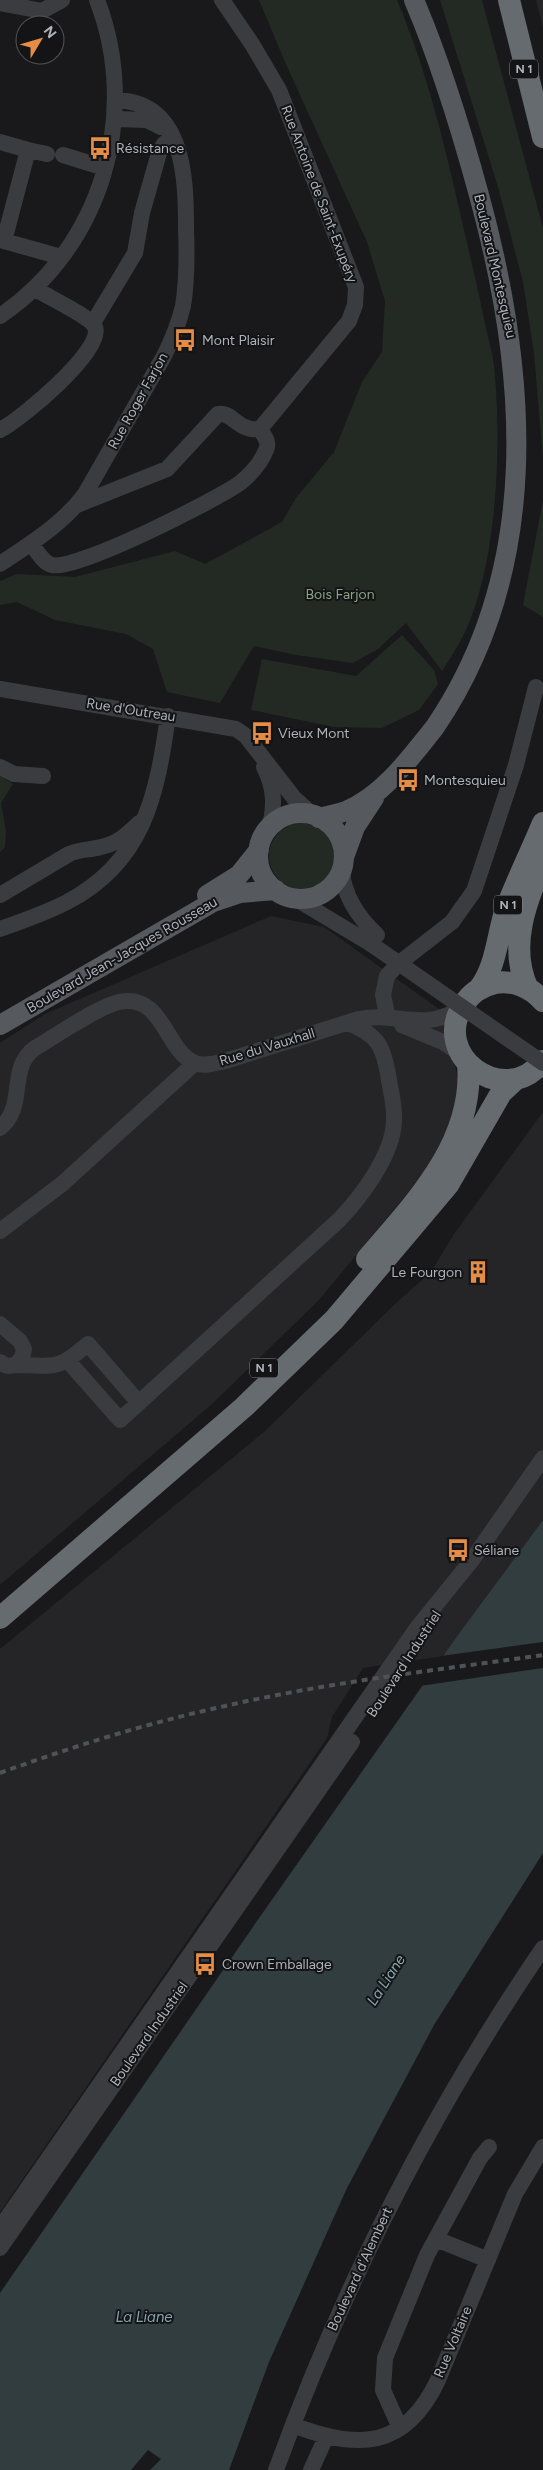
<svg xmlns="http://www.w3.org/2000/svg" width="543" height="2470" font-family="Figtree,sans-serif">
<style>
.built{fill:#252528}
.green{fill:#232a23}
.water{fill:#323d40}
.pier{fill:#19191b}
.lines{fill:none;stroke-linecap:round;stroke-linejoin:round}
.minor{stroke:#3a3c3f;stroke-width:16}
.major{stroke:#565a5e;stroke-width:20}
.highway{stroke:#666b70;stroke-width:22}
.rail{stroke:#4f5256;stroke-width:4;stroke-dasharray:6 5;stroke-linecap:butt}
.minor-bridge{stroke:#3a3c3f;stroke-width:16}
.labels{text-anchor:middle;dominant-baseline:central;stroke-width:4;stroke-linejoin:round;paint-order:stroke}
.shield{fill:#141416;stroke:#7e8388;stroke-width:1}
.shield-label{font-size:12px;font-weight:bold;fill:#acb3b9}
.poi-label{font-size:14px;fill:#acb3b9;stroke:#141416;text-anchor:start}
.street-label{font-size:14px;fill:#acb3b9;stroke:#141416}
.park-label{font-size:14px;fill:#89a385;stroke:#141416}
.water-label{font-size:15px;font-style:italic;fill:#86a7b1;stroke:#141416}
</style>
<rect width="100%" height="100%" fill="#19191b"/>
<path class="built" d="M 536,0 L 543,0 L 543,29 L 542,23 Z
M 271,916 L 324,927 L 443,1012 L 461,1092 L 450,1126 L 429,1167 L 319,1300 L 212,1404 L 0,1585 L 0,1043 L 45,1014 Z
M 543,1112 L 543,1520 L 444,1656 L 363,1668 L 332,1717 L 327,1738 L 0,2212 L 0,1649 L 264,1432 L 396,1303 L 431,1272 L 454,1234 Z"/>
<path class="green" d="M 259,0 L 397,0 C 427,71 444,142 461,217 C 469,252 478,288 485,324 C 489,341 494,358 495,376 C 501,449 497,549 471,618 C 464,637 453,654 442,671 L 406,623 L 378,649 L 353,663 L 296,655 L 254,646 L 220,703 L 167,692 L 153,649 L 126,634 L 55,620 L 17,602 L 0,605 L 0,581 L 17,574 L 75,577 L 175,551 L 205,564 L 282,522 L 296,498 L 334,452 L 362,382 L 382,352 L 385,301 L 367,242 L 285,62 Z
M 440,0 L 482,0 L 543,228 L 543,459 L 534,353 L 523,282 L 498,187 Z
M 543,500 L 543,617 L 523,605 Z
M 402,635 L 434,670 L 438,684 L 419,710 L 382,728 L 334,727 L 251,710 L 262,659 L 356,676 Z
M 0,776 L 13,784 L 1,803 L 6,831 L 5,847 L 0,852 Z
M269 856a33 33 0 1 1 66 0a33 33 0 1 1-66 0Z"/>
<path class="water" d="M 543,1520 L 543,1853 L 434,2025 L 347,2188 L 269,2362 L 229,2470 L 150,2470 L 161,2459 L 148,2450 L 131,2470 L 0,2470 L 0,2293 L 257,1921 L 458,1635 Z"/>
<path class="pier" d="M 543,1642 L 543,1668 L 420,1686 L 441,1656 Z"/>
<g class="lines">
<path class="minor" d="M 222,0 L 252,44 L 279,90 L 356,287 L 355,305 L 349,321 L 260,429
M 0,3 L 42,11 L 62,0
M 116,119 L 147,120 L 161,127
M 0,142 L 28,150
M 47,154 L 28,150 L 4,241 L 61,257
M 63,155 L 105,168
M 0,316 C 102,247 141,114 97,0
M 93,323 L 135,253 L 142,213 L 159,153 L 164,144 L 172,137
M 0,430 C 20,420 105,350 95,327 C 91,317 46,296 34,288
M 77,505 L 167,469 L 218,414 C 232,411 238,432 260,429
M 31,543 C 36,550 43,563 52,565 C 76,571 216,500 240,483 C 251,474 261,463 266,450 C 270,442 264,436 260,429
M 0,564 C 31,543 63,524 85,494 L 164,356 C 172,340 179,323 183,306 C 187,281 187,254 186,229 C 186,179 185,102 116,100
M 0,689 L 236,729 L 246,736 L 294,798 L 314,816
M 0,767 L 14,774 L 43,776
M 264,767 C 275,788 275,807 269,829
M 342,871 C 344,897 358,917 377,935
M 0,895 L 69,854 C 80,849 90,850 101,847 C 117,844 128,834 139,823
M 296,899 L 371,944
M 0,929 C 23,921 46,913 67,902 C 144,862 157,795 168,716
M 388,1018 L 383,995 L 387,976 L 398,964 L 452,922 L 474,891 L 516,765 L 536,687
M 402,1025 L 443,1042 L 461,1054
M 0,1128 C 27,1107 7,1068 35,1048 C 54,1037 99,1006 119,1002 C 164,993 165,1051 195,1063 C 205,1067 216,1063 225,1061 L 359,1019 C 397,1011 424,1033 461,1008
M 0,1231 L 62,1184 L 195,1063
M 0,1324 L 20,1341 L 24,1349 C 22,1363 12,1371 0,1362
M 68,1361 L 120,1420 L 339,1220 C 361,1197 393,1155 394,1121 C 395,1107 391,1093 389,1080 C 384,1048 379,1034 347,1023
M 15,1365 C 56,1365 55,1372 88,1344 L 139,1403
M 0,2228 L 417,1628 L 472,1560 L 543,1458
M 436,2239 L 488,2260
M 0,2248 L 352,1742
M 293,2425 C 357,2450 405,2450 438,2380 L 515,2194 L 543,2147
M 400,2428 L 383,2390 L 385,2358 L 427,2255 L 480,2158 L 489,2147
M 276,2470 C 343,2285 432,2111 543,1948
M 311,2470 L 326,2437"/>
<path class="major" d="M258 856a43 43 0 1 1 86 0a43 43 0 1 1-86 0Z
M 319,818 C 328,816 337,814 346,811 C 383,796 411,757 435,727 C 543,568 528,374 479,195 C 461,129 441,63 414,0
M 344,857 L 355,827 L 374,798
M 207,895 L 239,875 L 259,850
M 0,1025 L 213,902 L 240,893 L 276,890"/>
<path class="highway" d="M 509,0 L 543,137
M 479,989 C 496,967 497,938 505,912 C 516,882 531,852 543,823
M 528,989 C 508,947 526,901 543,862
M 543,1001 C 531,987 513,980 495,983 C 482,986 471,993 464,1004 C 429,1055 504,1110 543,1061
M 367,1259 C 414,1204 475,1142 468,1064
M 0,1618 L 244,1407 L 334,1320 L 448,1185 L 501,1093 L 516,1079"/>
<path class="rail" d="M 0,1773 C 74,1746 148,1723 225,1706 C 330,1682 437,1670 543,1655"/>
<path class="minor-bridge" d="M 371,944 L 543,1063"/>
</g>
<defs>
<symbol id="bus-bare" viewBox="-9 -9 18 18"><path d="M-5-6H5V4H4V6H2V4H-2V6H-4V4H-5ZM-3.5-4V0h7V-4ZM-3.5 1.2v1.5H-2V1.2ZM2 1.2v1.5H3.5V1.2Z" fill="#e58d47" stroke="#141416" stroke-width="2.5" paint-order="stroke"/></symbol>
<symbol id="building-bare" viewBox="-9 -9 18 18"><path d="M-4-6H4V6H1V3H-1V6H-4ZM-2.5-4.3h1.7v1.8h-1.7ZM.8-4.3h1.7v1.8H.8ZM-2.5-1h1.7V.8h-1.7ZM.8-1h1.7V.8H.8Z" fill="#e58d47" stroke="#141416" stroke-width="2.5" paint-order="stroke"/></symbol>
</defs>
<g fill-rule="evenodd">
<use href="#bus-bare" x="84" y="132" width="32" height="32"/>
<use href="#bus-bare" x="169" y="324" width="32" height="32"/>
<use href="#bus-bare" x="246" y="717" width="32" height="32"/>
<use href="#bus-bare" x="392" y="764" width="32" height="32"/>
<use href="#building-bare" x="462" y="1256" width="32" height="32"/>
<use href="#bus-bare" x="442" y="1534" width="32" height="32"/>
<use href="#bus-bare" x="189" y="1948" width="32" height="32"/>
</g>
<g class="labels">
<g class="shield">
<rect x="510" y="59.5" width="28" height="19" rx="4"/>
<rect x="494" y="895.5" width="28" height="19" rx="4"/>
<rect x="250" y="1358.5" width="28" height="19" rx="4"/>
</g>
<g class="shield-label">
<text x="524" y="69">N 1</text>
<text x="508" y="905">N 1</text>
<text x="264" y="1368">N 1</text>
</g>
<g class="poi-label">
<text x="116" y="148">Résistance</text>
<text x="202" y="340">Mont Plaisir</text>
<text x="278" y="733">Vieux Mont</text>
<text x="424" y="780">Montesquieu</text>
<text x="462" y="1272" text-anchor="end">Le Fourgon</text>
<text x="474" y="1550">Séliane</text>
<text x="222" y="1964">Crown Emballage</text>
</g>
<g class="street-label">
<text transform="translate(319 194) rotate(69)">Rue Antoine de Saint-Exupéry</text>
<text transform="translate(495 266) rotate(77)">Boulevard Montesquieu</text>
<text transform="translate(138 401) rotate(-61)">Rue Roger Farjon</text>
<text transform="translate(131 710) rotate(9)">Rue d'Outreau</text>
<text transform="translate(122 955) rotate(-30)">Boulevard Jean-Jacques Rousseau</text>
<text transform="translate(267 1047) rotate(-17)">Rue du Vauxhall</text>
<text transform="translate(404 1664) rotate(-57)">Boulevard Industriel</text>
<text transform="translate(149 2034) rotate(-55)">Boulevard Industriel</text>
<text transform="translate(360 2269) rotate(-65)">Boulevard d'Alembert</text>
<text transform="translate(453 2342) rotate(-67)">Rue Voltaire</text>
</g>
<g class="park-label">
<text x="340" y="594">Bois Farjon</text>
</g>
<g class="water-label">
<text transform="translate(386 1980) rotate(-57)">La Liane</text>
<text x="144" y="2317">La Liane</text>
</g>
</g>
<g transform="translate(40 40) rotate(52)"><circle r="24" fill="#141416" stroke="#515457"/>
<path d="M0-4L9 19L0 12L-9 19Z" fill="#e58d47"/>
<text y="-8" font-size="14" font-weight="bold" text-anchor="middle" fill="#acb3b9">N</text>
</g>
</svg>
